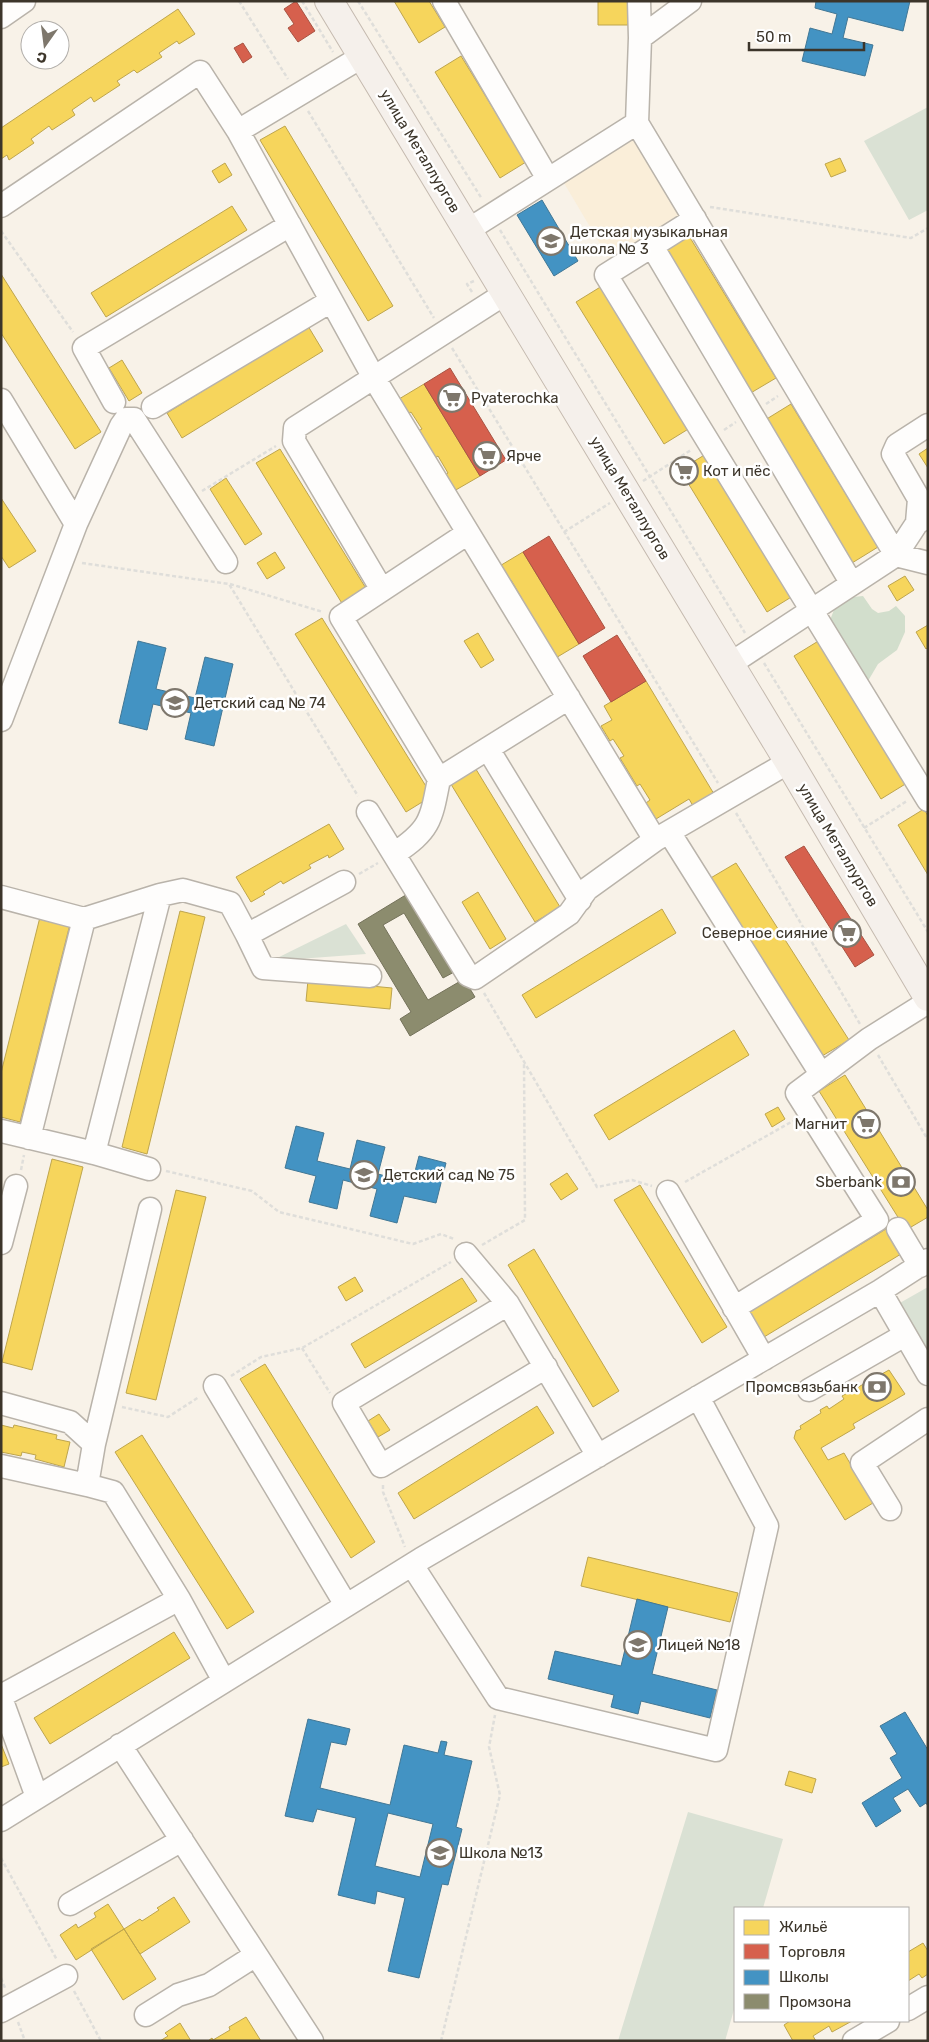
<svg xmlns="http://www.w3.org/2000/svg" width="929" height="2042" font-family="Rubik,sans-serif">
<style>
.built{fill:#faeed9}
.green{fill:#dae1d4}
.forest{fill:#d2decc}
.homes{fill:#f6d55c;stroke:#bea54d}
.shops{fill:#d6604d;stroke:#a85342}
.schools{fill:#4393c3;stroke:#417795;fill-rule:evenodd}
.industry{fill:#8c8c6e;stroke:#74725a}
.lines{fill:none;stroke-linecap:round;stroke-linejoin:round}
.minor-casing{stroke:#b9b3aa;stroke-width:25}
.major-casing{stroke:#c5baaf;stroke-width:30}
.path{stroke:#dfdeda;stroke-width:2.5;stroke-dasharray:4 2.5;stroke-linecap:butt}
.minor{stroke:#fefdfc;stroke-width:22}
.major{stroke:#f5f0eb;stroke-width:28}
.labels{text-anchor:middle;dominant-baseline:central;stroke-width:5;stroke-linejoin:round;paint-order:stroke}
.street-label{font-size:15px;fill:#3c352a;stroke:#fff}
.poi-label{font-size:15px;fill:#3c352a;stroke:#fff;text-anchor:start}
</style>
<rect width="100%" height="100%" fill="#f8f2e8"/>
<path class="built" d="M 641,135 L 690,216 L 612,264 L 564,183 Z"/>
<path class="green" d="M 928,107 L 928,210 L 909,220 L 864,141 Z
M 346,924 L 366,954 L 271,961 Z
M 928,1287 L 928,1356 L 898,1304 Z
M 688,1812 L 783,1839 L 763,1908 L 735,1908 L 735,2006 L 725,2041 L 618,2041 Z"/>
<path class="forest" d="M 863,596 L 872,609 L 878,613 L 889,611 L 896,606 L 905,616 L 905,632 L 897,650 L 878,664 L 868,681 L 867,687 L 928,789 L 928,813 L 829,653 L 829,623 L 835,607 L 853,597 Z"/>
<path class="homes" d="M 394,1 L 429,1 L 445,27 L 419,43 Z
M 598,1 L 628,1 L 628,25 L 598,25 Z
M 178,9 L 195,34 L 179,44 L 177,41 L 159,53 L 162,57 L 137,73 L 134,70 L 117,81 L 120,85 L 94,102 L 91,97 L 72,110 L 75,115 L 52,130 L 49,126 L 31,139 L 34,143 L 9,160 L 7,155 L 1,159 L 1,128 Z
M 461,56 L 526,162 L 500,178 L 435,72 Z
M 285,126 L 393,306 L 368,321 L 260,140 Z
M 840,158 L 846,171 L 831,177 L 825,164 Z
M 225,163 L 232,175 L 219,183 L 212,171 Z
M 232,206 L 247,230 L 106,317 L 91,293 Z
M 689,236 L 776,378 L 749,394 L 662,251 Z
M 1,274 L 101,432 L 75,449 L 1,333 Z
M 602,286 L 690,428 L 664,444 L 576,302 Z
M 308,326 L 323,351 L 182,438 L 167,413 Z
M 122,360 L 142,393 L 129,401 L 109,368 Z
M 424,384 L 480,476 L 454,491 L 445,475 L 448,473 L 438,456 L 435,458 L 418,431 L 422,429 L 411,412 L 408,414 L 399,399 Z
M 791,404 L 878,547 L 852,563 L 765,420 Z
M 928,448 L 928,468 L 919,454 Z
M 280,449 L 367,590 L 343,605 L 256,463 Z
M 706,454 L 793,596 L 767,612 L 680,470 Z
M 226,478 L 262,534 L 245,545 L 210,489 Z
M 1,498 L 36,551 L 9,568 L 1,556 Z
M 275,552 L 285,568 L 267,579 L 257,563 Z
M 523,552 L 579,644 L 554,659 L 547,641 L 537,625 L 534,626 L 517,599 L 521,597 L 511,580 L 507,582 L 498,567 Z
M 905,576 L 914,590 L 897,601 L 888,586 Z
M 322,618 L 432,796 L 406,812 L 295,634 Z
M 928,625 L 928,647 L 926,649 L 916,632 Z
M 478,633 L 494,660 L 481,668 L 464,641 Z
M 820,640 L 907,783 L 881,799 L 794,656 Z
M 646,681 L 717,799 L 696,811 L 689,799 L 656,819 L 646,803 L 650,800 L 640,784 L 637,786 L 620,758 L 624,756 L 613,739 L 610,741 L 601,726 L 612,720 L 604,706 Z
M 474,766 L 560,907 L 535,922 L 449,781 Z
M 924,809 L 928,816 L 928,875 L 898,825 Z
M 329,824 L 344,849 L 329,858 L 328,855 L 309,865 L 311,868 L 283,884 L 281,881 L 263,892 L 265,894 L 251,902 L 236,877 Z
M 736,863 L 849,1040 L 822,1056 L 709,879 Z
M 478,892 L 506,939 L 490,949 L 462,902 Z
M 662,909 L 676,933 L 536,1018 L 522,995 Z
M 180,911 L 205,917 L 147,1154 L 122,1147 Z
M 40,917 L 70,924 L 20,1122 L 1,1117 L 1,1073 Z
M 308,980 L 392,988 L 390,1009 L 306,1001 Z
M 734,1030 L 749,1055 L 609,1140 L 594,1115 Z
M 845,1075 L 928,1210 L 928,1217 L 906,1230 L 819,1091 Z
M 778,1107 L 785,1119 L 772,1127 L 765,1114 Z
M 52,1159 L 83,1167 L 32,1370 L 2,1362 Z
M 567,1173 L 578,1189 L 561,1200 L 550,1184 Z
M 640,1185 L 727,1327 L 702,1343 L 614,1200 Z
M 176,1190 L 206,1197 L 156,1400 L 126,1393 Z
M 891,1226 L 906,1251 L 764,1337 L 749,1312 Z
M 534,1249 L 619,1391 L 593,1407 L 508,1265 Z
M 355,1277 L 363,1291 L 346,1301 L 338,1287 Z
M 462,1278 L 477,1301 L 365,1368 L 351,1344 Z
M 265,1364 L 375,1542 L 351,1558 L 240,1379 Z
M 889,1370 L 905,1394 L 853,1424 L 855,1428 L 821,1448 L 828,1460 L 844,1453 L 873,1503 L 845,1520 L 794,1438 L 796,1431 L 801,1429 L 800,1426 L 821,1413 L 820,1410 L 827,1406 L 829,1409 L 844,1399 L 842,1396 Z
M 537,1406 L 554,1433 L 414,1519 L 398,1493 Z
M 379,1414 L 390,1430 L 378,1437 L 368,1421 Z
M 1,1425 L 13,1428 L 14,1425 L 57,1435 L 56,1439 L 70,1442 L 64,1467 L 35,1459 L 36,1455 L 22,1452 L 21,1456 L 1,1452 Z
M 142,1435 L 254,1612 L 227,1629 L 115,1452 Z
M 588,1557 L 738,1593 L 730,1622 L 581,1586 Z
M 174,1632 L 190,1658 L 50,1744 L 34,1718 Z
M 1,1744 L 9,1764 L 1,1767 Z
M 789,1771 L 816,1779 L 812,1793 L 785,1785 Z
M 174,1897 L 190,1922 L 140,1954 L 124,1929 L 140,1919 L 142,1921 L 159,1910 L 157,1908 Z
M 108,1904 L 124,1929 L 76,1960 L 60,1935 L 76,1924 L 78,1928 L 96,1917 L 94,1913 Z
M 124,1929 L 156,1979 L 123,2000 L 91,1949 Z
M 923,1943 L 928,1951 L 928,1974 L 922,1978 L 919,1974 L 908,1981 L 908,1952 Z
M 246,2017 L 261,2041 L 208,2041 L 212,2038 L 213,2040 L 230,2030 L 229,2027 Z
M 790,2021 L 852,2021 L 832,2032 L 829,2026 L 813,2036 L 816,2041 L 793,2041 L 784,2025 Z
M 180,2023 L 191,2041 L 160,2041 L 168,2036 L 165,2033 Z"/>
<path class="shops" d="M 296,1 L 315,31 L 298,42 L 288,28 L 294,24 L 284,9 Z
M 243,43 L 252,57 L 243,63 L 234,48 Z
M 450,368 L 506,460 L 480,476 L 424,384 Z
M 549,536 L 605,628 L 579,644 L 523,552 Z
M 617,635 L 646,681 L 611,702 L 583,656 Z
M 804,846 L 874,955 L 855,967 L 785,857 Z"/>
<path class="schools" d="M 816,1 L 910,1 L 903,31 L 848,17 L 843,38 L 873,45 L 865,76 L 802,61 L 810,28 L 832,34 L 837,14 L 815,8 Z
M 542,200 L 578,261 L 554,276 L 517,215 Z
M 138,641 L 166,648 L 156,689 L 195,698 L 205,657 L 233,664 L 214,746 L 185,739 L 191,713 L 153,704 L 147,730 L 119,723 Z
M 296,1126 L 324,1133 L 317,1161 L 350,1169 L 357,1140 L 385,1147 L 378,1174 L 412,1183 L 419,1156 L 446,1163 L 436,1203 L 404,1196 L 397,1223 L 370,1216 L 377,1189 L 343,1180 L 337,1209 L 309,1202 L 316,1176 L 285,1168 Z
M 637,1599 L 668,1607 L 652,1674 L 717,1690 L 710,1718 L 641,1701 L 638,1714 L 611,1707 L 614,1695 L 548,1679 L 555,1651 L 621,1666 Z
M 905,1712 L 928,1750 L 928,1806 L 926,1803 L 920,1807 L 908,1789 L 893,1798 L 901,1811 L 876,1827 L 862,1803 L 902,1778 L 890,1758 L 897,1754 L 880,1726 Z
M 308,1719 L 350,1729 L 346,1745 L 331,1742 L 320,1788 L 390,1805 L 404,1745 L 438,1753 L 441,1741 L 447,1742 L 444,1755 L 472,1761 L 456,1827 L 462,1829 L 448,1885 L 442,1884 L 419,1978 L 388,1971 L 405,1898 L 377,1891 L 375,1904 L 338,1895 L 356,1818 L 317,1809 L 313,1822 L 285,1816 ZM 388,1813 L 433,1824 L 420,1877 L 375,1866 Z"/>
<path class="industry" d="M 409,893 L 456,971 L 443,978 L 404,913 L 383,925 L 428,1000 L 464,979 L 475,997 L 410,1036 L 400,1019 L 411,1012 L 358,924 Z"/>
<g class="lines">
<defs>
<path id="minor" d="M 444,1 L 548,179
M 639,1 L 640,38
M 1,17 L 24,1
M 637,123 L 896,555 L 917,523 L 928,516
M 238,131 L 363,56
M 1,206 L 200,72 L 238,131 L 374,378 L 655,840
M 695,219 L 606,275 L 928,800
M 468,230 L 637,123 L 640,38 L 690,1
M 652,246 L 852,584
M 1,400 L 76,524
M 114,402 L 84,348 L 290,225
M 153,407 L 331,301
M 917,523 L 919,499 L 893,454 L 897,445 L 928,425
M 382,590 L 294,441 L 295,428 L 506,293
M 730,664 L 896,555 L 928,563
M 1,720 L 76,524 L 121,426 L 126,419 L 134,419 L 226,562
M 488,749 L 580,900
M 439,779 L 569,698
M 368,812 L 468,975 L 475,978 L 569,914 L 587,889 L 655,840 L 789,762
M 669,832 L 821,1074
M 394,854 C 430,830 431,821 439,779 L 341,617 L 468,533
M 1,897 L 84,919 L 160,895 L 183,890 L 230,903 L 247,935 L 344,882
M 247,935 L 263,968 L 370,976
M 1,1131 L 94,1153 L 149,1169
M 29,1138 L 84,919
M 94,1153 L 160,895
M 668,1192 L 764,1359
M 898,1229 L 920,1266
M 1,1243 L 16,1186
M 466,1254 L 508,1304
M 880,1291 L 928,1374
M 734,1308 L 877,1220 L 797,1093 L 869,1039 L 928,1002
M 546,1367 L 381,1466 L 344,1403 L 508,1304 L 598,1456
M 215,1386 L 346,1605
M 809,1390 L 905,1335
M 1,1403 L 70,1422 L 94,1444 L 87,1485 L 113,1492 L 179,1599 L 224,1681
M 94,1444 L 150,1209
M 1,1466 L 87,1485
M 890,1509 L 862,1463 L 928,1419
M 412,1565 L 498,1698 L 716,1750 L 767,1526 L 698,1397
M 1,1696 L 179,1599
M 1,1698 L 37,1797
M 120,1745 L 312,2041
M 1,1820 L 421,1559 L 880,1291 L 928,1260
M 70,1904 L 182,1840
M 908,2009 L 928,1997
M 1,2011 L 66,1976
M 146,2015 L 178,1995 L 209,1985 L 256,1955
M 854,2041 L 888,2021"/>
<path id="major" d="M 329,1 L 789,762 L 928,997"/>
</defs>
<use href="#minor" class="minor-casing"/>
<use href="#major" class="major-casing"/>
<path class="path" d="M 239,1 L 288,79
M 302,1 L 333,52
M 358,1 L 482,199
M 308,111 L 434,318
M 710,207 L 911,238 L 928,228
M 500,230 L 745,633
M 1,231 L 73,332
M 472,292 L 467,284 L 474,281
M 452,348 L 718,783
M 766,404 L 778,396
M 724,430 L 736,422
M 643,481 L 691,450
M 202,491 L 276,446
M 564,532 L 610,503
M 82,563 L 229,584 L 358,796
M 230,584 L 323,612
M 764,663 L 928,932
M 736,813 L 860,1024
M 864,828 L 907,801
M 359,874 L 378,863
M 484,993 L 597,1187 L 632,1180 L 652,1186
M 878,1055 L 928,1140
M 21,1170 L 24,1155
M 166,1171 L 252,1191 L 279,1212 L 413,1244 L 441,1234 L 454,1239
M 685,1182 L 793,1121
M 482,1245 L 525,1220 L 524,1061
M 302,1348 L 330,1393
M 231,1376 L 261,1357 L 302,1348 L 451,1262
M 122,1407 L 168,1417 L 199,1397
M 383,1485 L 383,1492 L 405,1547
M 1,1858 L 57,1960
M 1,1978 L 5,1988
M 74,1991 L 101,2041
M 18,2022 L 25,2041
M 441,2041 L 500,1795 L 489,1747 L 495,1715"/>
<use href="#minor" class="minor"/>
<use href="#major" class="major"/>
</g>
<defs>
<symbol id="school-ring" viewBox="-11 -11 22 22"><circle r="9.5" fill="#fff" stroke="#7e776c" stroke-width="1.5"/><path d="M0-5L7-2L0 1L-7-2ZM-4 1L0 2.5L4 1V4Q0 6-4 4Z" fill="#7e776c"/></symbol>
<symbol id="supermarket-ring" viewBox="-11 -11 22 22"><circle r="9.5" fill="#fff" stroke="#7e776c" stroke-width="1.5"/><path d="M-6-5.5h2.5l.6 2H6L4.5 2H-2.5L-4.4-4H-6ZM-1.5 3.2a1.3 1.3 0 1 0 .1 0ZM3 3.2a1.3 1.3 0 1 0 .1 0Z" fill="#7e776c"/></symbol>
<symbol id="bank-ring" viewBox="-11 -11 22 22"><circle r="9.5" fill="#fff" stroke="#7e776c" stroke-width="1.5"/><path d="M-6-4H6V4H-6ZM0-2.3a2.3 2.3 0 1 0 0 4.6a2.3 2.3 0 1 0 0-4.6Z" fill="#7e776c"/></symbol>
</defs>
<g fill-rule="evenodd">
<use href="#school-ring" x="535" y="225" width="32" height="32"/>
<use href="#supermarket-ring" x="436" y="382" width="32" height="32"/>
<use href="#supermarket-ring" x="471" y="440" width="32" height="32"/>
<use href="#supermarket-ring" x="668" y="455" width="32" height="32"/>
<use href="#school-ring" x="159" y="687" width="32" height="32"/>
<use href="#supermarket-ring" x="831" y="917" width="32" height="32"/>
<use href="#supermarket-ring" x="850" y="1108" width="32" height="32"/>
<use href="#school-ring" x="348" y="1159" width="32" height="32"/>
<use href="#bank-ring" x="885" y="1166" width="32" height="32"/>
<use href="#bank-ring" x="861" y="1371" width="32" height="32"/>
<use href="#school-ring" x="622" y="1629" width="32" height="32"/>
<use href="#school-ring" x="424" y="1837" width="32" height="32"/>
</g>
<g class="labels">
<g class="street-label">
<text transform="translate(420 151) rotate(59)">улица Металлургов</text>
<text transform="translate(630 498) rotate(59)">улица Металлургов</text>
<text transform="translate(838 845) rotate(59)">улица Металлургов</text>
</g>
<g class="poi-label">
<text x="570" y="232">Детская музыкальная<tspan x="570" dy="17">школа № 3</tspan></text>
<text x="471" y="398">Pyaterochka</text>
<text x="506" y="456">Ярче</text>
<text x="703" y="471">Кот и пёс</text>
<text x="194" y="703">Детский сад № 74</text>
<text x="828" y="933" text-anchor="end">Северное сияние</text>
<text x="847" y="1124" text-anchor="end">Магнит</text>
<text x="383" y="1175">Детский сад № 75</text>
<text x="882" y="1182" text-anchor="end">Sberbank</text>
<text x="858" y="1387" text-anchor="end">Промсвязьбанк</text>
<text x="657" y="1645">Лицей №18</text>
<text x="459" y="1853">Школа №13</text>
</g>
</g>
<rect width="929" height="2042" fill="none" stroke="#3c352a" stroke-width="5"/>
<rect x="734" y="1907" width="175" height="115" fill="#ffffff" stroke="#b1aeaa"/>
<rect x="744" y="1920" width="25" height="15" fill="#f6d55c" stroke="#b1aeaa"/>
<text x="779" y="1932" font-size="15" fill="#3c352a">Жильё</text>
<rect x="744" y="1944" width="25" height="15" fill="#d6604d" stroke="#b1aeaa"/>
<text x="779" y="1957" font-size="15" fill="#3c352a">Торговля</text>
<rect x="744" y="1970" width="25" height="15" fill="#4393c3" stroke="#b1aeaa"/>
<text x="779" y="1982" font-size="15" fill="#3c352a">Школы</text>
<rect x="744" y="1994" width="25" height="15" fill="#8c8c6e" stroke="#b1aeaa"/>
<text x="779" y="2007" font-size="15" fill="#3c352a">Промзона</text>
<g transform="translate(45 45) rotate(194)"><circle r="24" fill="#ffffff" stroke="#b1aeaa"/>
<path d="M0-4L9 19L0 12L-9 19Z" fill="#7e776c"/>
<text y="-8" font-size="14" font-weight="bold" text-anchor="middle" fill="#3c352a">С</text>
</g>
<path d="M749 42v8h115v-8" fill="none" stroke="#3c352a" stroke-width="2.5"/>
<text x="756" y="42" font-size="15" fill="#3c352a" stroke="#ffffff" stroke-width="4" paint-order="stroke">50 m</text>
</svg>
